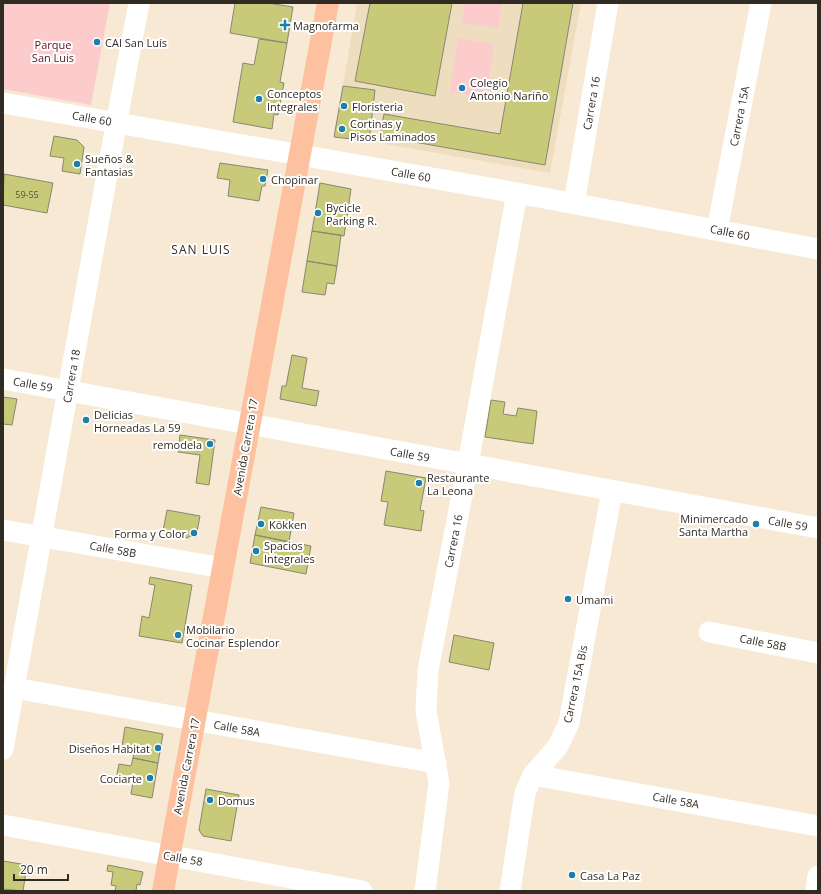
<svg xmlns="http://www.w3.org/2000/svg" width="821" height="894" font-family="'Open Sans',sans-serif">
<style>
.built{fill:#efddc0}
.green{fill:#fccbcc}
.building{fill:#c8ca79;stroke:#878872}
.lines{fill:none;stroke-linecap:round;stroke-linejoin:round}
.minor{stroke:#fff;stroke-width:21}
.major{stroke:#fec1a0;stroke-width:22}
.poi-dot{fill:#1c7eaa;stroke:#fff;stroke-width:1.5}
.labels{text-anchor:middle;dominant-baseline:central;stroke-width:4;stroke-linejoin:round;paint-order:stroke}
.number-label{font-size:9px;fill:#565338}
.poi-label{font-size:11px;fill:#302b23;stroke:#fff;text-anchor:start}
.park-label{font-size:11px;fill:#5d121e;stroke:#fff}
.street-label{font-size:11px;fill:#302b23;stroke:#fff}
.neighbourhood-label{font-size:12px;letter-spacing:1px;fill:#362b1a;stroke:#fff}
</style>
<rect width="100%" height="100%" fill="#f8e9d4"/>
<path class="built" d="M 357,3 L 581,3 L 550,173 L 369,141 L 375,90 L 343,86 Z"/>
<path class="green" d="M 3,3 L 110,3 L 91,105 L 3,89 Z
M 465,3 L 502,3 L 498,28 L 462,23 Z
M 458,38 L 494,44 L 486,98 L 450,92 Z"/>
<path class="building" d="M 235,3 L 268,3 L 293,7 L 287,43 L 230,33 Z
M 370,3 L 452,3 L 435,96 L 355,81 Z
M 523,3 L 573,3 L 545,165 L 380,136 L 384,114 L 500,134 Z
M 259,39 L 287,43 L 280,82 L 284,83 L 278,115 L 274,114 L 272,129 L 233,122 L 243,63 L 254,65 Z
M 343,86 L 375,90 L 369,141 L 334,137 Z
M 54,136 L 77,140 L 84,147 L 80,174 L 62,171 L 64,158 L 50,156 Z
M 220,163 L 268,170 L 265,186 L 262,186 L 259,201 L 228,196 L 230,180 L 217,178 Z
M 4,174 L 53,183 L 47,213 L 3,205 Z
M 320,183 L 351,189 L 344,236 L 312,231 Z
M 312,231 L 341,235 L 337,266 L 307,261 Z
M 307,261 L 337,266 L 334,284 L 327,283 L 325,295 L 302,292 Z
M 292,355 L 307,358 L 302,388 L 319,391 L 316,406 L 280,399 L 282,386 L 286,386 Z
M 3,397 L 17,399 L 12,425 L 3,424 Z
M 491,400 L 505,402 L 503,414 L 516,416 L 518,408 L 537,411 L 533,444 L 485,437 Z
M 180,435 L 215,440 L 209,485 L 196,483 L 200,455 L 178,452 Z
M 386,471 L 426,478 L 420,510 L 424,511 L 421,531 L 384,525 L 388,502 L 381,501 Z
M 261,507 L 294,513 L 289,542 L 255,535 Z
M 167,510 L 200,516 L 196,537 L 189,536 L 188,538 L 170,535 L 170,532 L 163,531 Z
M 255,535 L 311,546 L 306,574 L 250,563 Z
M 150,577 L 192,585 L 182,643 L 139,636 L 142,616 L 149,618 L 155,585 L 149,584 Z
M 454,635 L 494,643 L 489,670 L 449,662 Z
M 125,727 L 163,734 L 158,763 L 133,758 L 135,749 L 122,746 Z
M 133,758 L 158,763 L 152,798 L 131,794 L 133,782 L 116,779 L 119,764 L 131,766 Z
M 206,789 L 239,795 L 231,841 L 203,836 L 199,830 Z
M 3,861 L 27,865 L 23,891 L 3,889 Z
M 108,865 L 143,872 L 140,885 L 137,884 L 136,891 L 115,891 L 116,886 L 111,885 L 113,872 L 107,871 Z"/>
<g class="lines">
<path class="minor" d="M 3,103 L 517,193 L 818,249
M 574,203 L 608,3
M 717,230 L 761,3
M 3,379 L 818,528
M 3,530 L 223,568
M 709,632 L 818,653
M 14,688 L 436,763
M 3,749 L 118,114 L 139,3
M 533,775 L 818,826
M 3,825 L 362,891
M 425,891 L 439,783 L 426,711 L 428,670 L 468,464 L 517,193
M 510,891 L 525,793 L 533,775 L 558,746 L 569,723 L 612,491
M 816,891 L 818,876"/>
<path class="major" d="M 163,891 L 328,3"/>
</g>
<g class="poi-dot">
<path d="M283 19h4v4h4v4h-4v4h-4v-4h-4v-4h4z"/>
<circle cx="97" cy="42" r="4"/>
<circle cx="462" cy="88" r="4"/>
<circle cx="259" cy="99" r="4"/>
<circle cx="344" cy="106" r="4"/>
<circle cx="342" cy="129" r="4"/>
<circle cx="77" cy="164" r="4"/>
<circle cx="263" cy="179" r="4"/>
<circle cx="318" cy="213" r="4"/>
<circle cx="86" cy="420" r="4"/>
<circle cx="210" cy="444" r="4"/>
<circle cx="419" cy="483" r="4"/>
<circle cx="261" cy="524" r="4"/>
<circle cx="756" cy="524" r="4"/>
<circle cx="194" cy="533" r="4"/>
<circle cx="256" cy="551" r="4"/>
<circle cx="568" cy="599" r="4"/>
<circle cx="178" cy="635" r="4"/>
<circle cx="158" cy="748" r="4"/>
<circle cx="150" cy="778" r="4"/>
<circle cx="210" cy="800" r="4"/>
<circle cx="572" cy="875" r="4"/>
</g>
<g class="labels">
<g class="number-label">
<text x="27" y="194">59-55</text>
</g>
<g class="poi-label">
<text x="293" y="25">Magnofarma</text>
<text x="105" y="42">CAI San Luís</text>
<text x="470" y="82">Colegio<tspan x="470" dy="13">Antonio Nariño</tspan></text>
<text x="267" y="93">Conceptos<tspan x="267" dy="13">Integrales</tspan></text>
<text x="352" y="106">Floristeria</text>
<text x="350" y="123">Cortinas y<tspan x="350" dy="13">Pisos Laminados</tspan></text>
<text x="85" y="158">Sueños &amp;<tspan x="85" dy="13">Fantasias</tspan></text>
<text x="271" y="179">Chopinar</text>
<text x="326" y="207">Bycicle<tspan x="326" dy="13">Parking R.</tspan></text>
<text x="94" y="414">Delicias<tspan x="94" dy="13">Horneadas La 59</tspan></text>
<text x="202" y="444" text-anchor="end">remodela</text>
<text x="427" y="477">Restaurante<tspan x="427" dy="13">La Leona</tspan></text>
<text x="748" y="518" text-anchor="end">Minimercado<tspan x="748" dy="13">Santa Martha</tspan></text>
<text x="269" y="524">Kōkken</text>
<text x="186" y="533" text-anchor="end">Forma y Color</text>
<text x="264" y="545">Spacios<tspan x="264" dy="13">Integrales</tspan></text>
<text x="576" y="599">Umami</text>
<text x="186" y="629">Mobilario<tspan x="186" dy="13">Cocinar Esplendor</tspan></text>
<text x="150" y="748" text-anchor="end">Diseños Habitat</text>
<text x="142" y="778" text-anchor="end">Cociarte</text>
<text x="218" y="800">Domus</text>
<text x="580" y="875">Casa La Paz</text>
</g>
<g class="park-label">
<text x="53" y="44">Parque<tspan x="53" dy="13">San Luis</tspan></text>
</g>
<g class="street-label">
<text transform="translate(591 103) rotate(-80)">Carrera 16</text>
<text transform="translate(739 116) rotate(-79)">Carrera 15A</text>
<text transform="translate(92 118) rotate(10)">Calle 60</text>
<text transform="translate(411 174) rotate(10)">Calle 60</text>
<text transform="translate(730 232) rotate(11)">Calle 60</text>
<text transform="translate(71 376) rotate(-80)">Carrera 18</text>
<text transform="translate(33 384) rotate(10)">Calle 59</text>
<text transform="translate(245 447) rotate(-80)">Avenida Carrera 17</text>
<text transform="translate(410 454) rotate(10)">Calle 59</text>
<text transform="translate(788 523) rotate(10)">Calle 59</text>
<text transform="translate(453 541) rotate(-79)">Carrera 16</text>
<text transform="translate(113 549) rotate(10)">Calle 58B</text>
<text transform="translate(763 642) rotate(11)">Calle 58B</text>
<text transform="translate(575 684) rotate(-78)">Carrera 15A Bis</text>
<text transform="translate(237 728) rotate(10)">Calle 58A</text>
<text transform="translate(186 766) rotate(-79)">Avenida Carrera 17</text>
<text transform="translate(676 800) rotate(10)">Calle 58A</text>
<text transform="translate(183 858) rotate(10)">Calle 58</text>
</g>
<g class="neighbourhood-label">
<text x="201" y="249">SAN LUIS</text>
</g>
</g>
<rect width="821" height="894" fill="none" stroke="#302b23" stroke-width="8"/>
<path d="M14 874v6h54v-6" fill="none" stroke="#302b23" stroke-width="2"/>
<text x="20" y="874" font-size="12" fill="#302b23" stroke="#ffffff" stroke-width="3" paint-order="stroke">20 m</text>
</svg>
